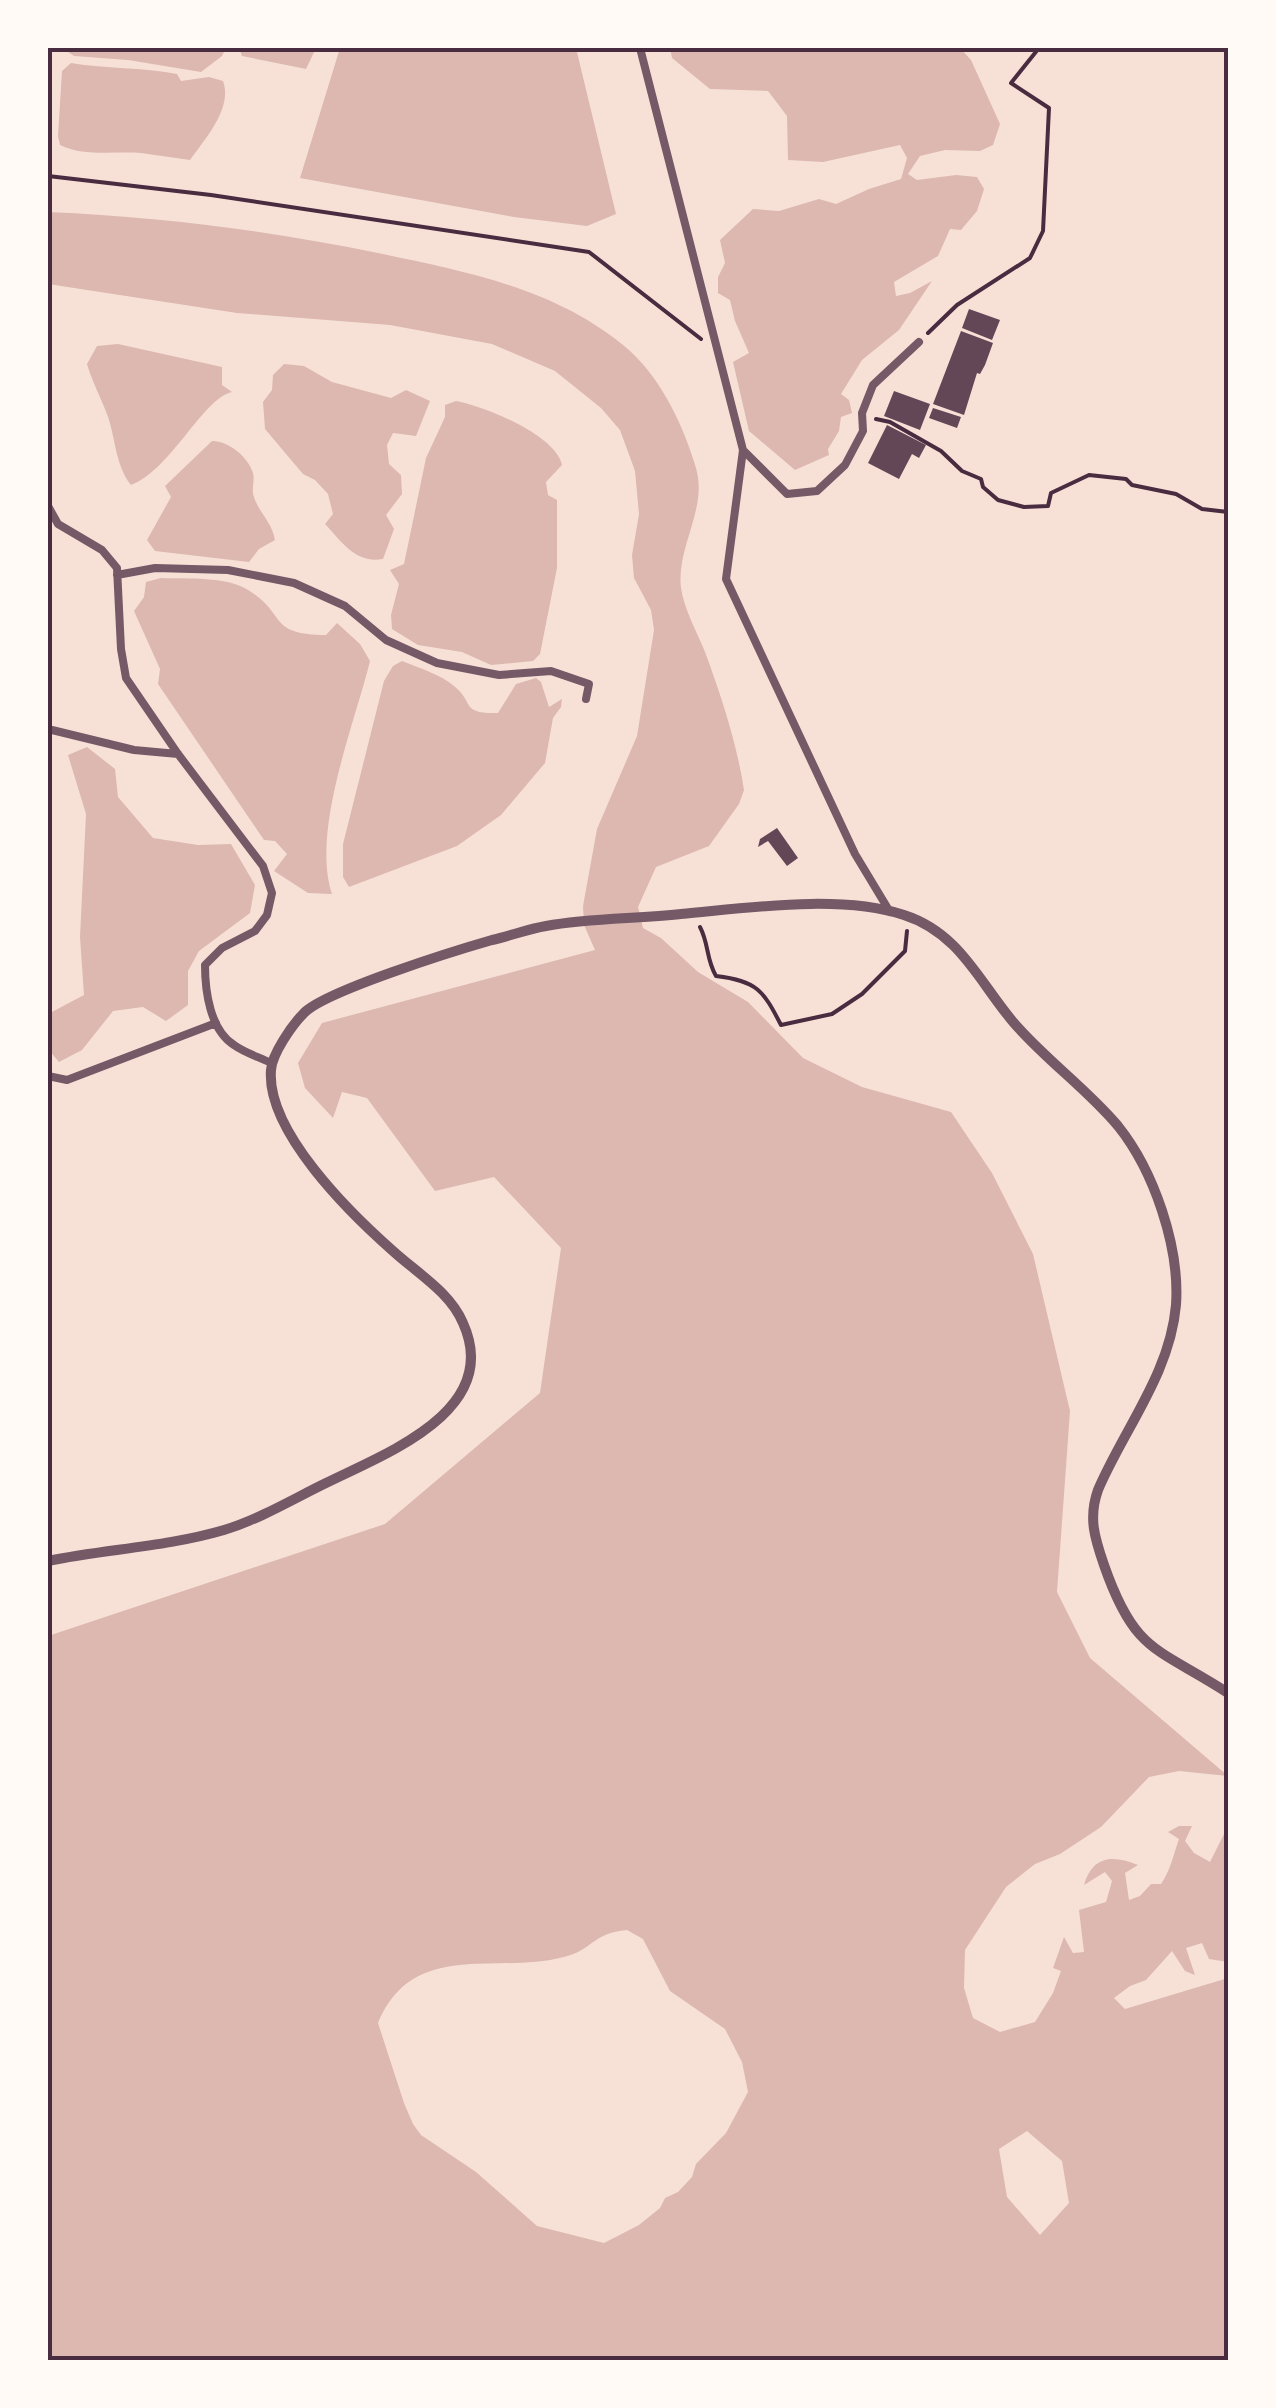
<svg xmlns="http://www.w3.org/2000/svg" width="1276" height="2408" font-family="Montserrat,sans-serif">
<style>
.water{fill:#dcb8b0;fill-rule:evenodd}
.building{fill:#644757}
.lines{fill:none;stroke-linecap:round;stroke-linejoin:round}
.path{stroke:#4a2c40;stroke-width:4}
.minor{stroke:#755966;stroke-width:8}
.tertiary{stroke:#755966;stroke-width:10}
.neatline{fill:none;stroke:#4a2c40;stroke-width:4}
</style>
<rect width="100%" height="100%" fill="#f7e1d7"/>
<path class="water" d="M 62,48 L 226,48 L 222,56 L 201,72 L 128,60 L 74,56 Z
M 239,48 L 316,48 L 306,69 L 242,56 Z
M 340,48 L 576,48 L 616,214 L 587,226 L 514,217 L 300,178 Z
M 670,48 L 960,48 L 971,60 L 1000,124 L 993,145 L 980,151 L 945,150 L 920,156 L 908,174 L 917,180 L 956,175 L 977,177 L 984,189 L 977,211 L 961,230 L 950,229 L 938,256 L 894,282 L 896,296 L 910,293 L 932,281 L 899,330 L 862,360 L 841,394 L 849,400 L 852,413 L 841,417 L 839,431 L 828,449 L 829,455 L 795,470 L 749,431 L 733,362 L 749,353 L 735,321 L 730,300 L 718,293 L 718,277 L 725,263 L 720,240 L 753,209 L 779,211 L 819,199 L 836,204 L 869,189 L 901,179 L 907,158 L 900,145 L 823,162 L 788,160 L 787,116 L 768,91 L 710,89 L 672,58 Z
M 71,63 C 106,69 142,67 177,74 L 181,81 L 209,77 L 223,81 C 233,108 205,139 190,160 C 174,158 157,155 141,153 C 115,151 84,157 60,145 L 58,136 L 62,71 Z
M 48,212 C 162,217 266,230 378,253 C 468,272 559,289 630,351 C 662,380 684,427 696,468 C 708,509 676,547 681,588 C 684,609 697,632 705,652 C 721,695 737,744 744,790 L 739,804 L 709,846 L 656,867 L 638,907 L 643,928 L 661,938 L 698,972 L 748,1002 L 803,1058 L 862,1087 L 951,1112 L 992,1173 L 1033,1254 L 1070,1411 L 1057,1592 L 1090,1658 L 1228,1776 L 1179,1771 L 1149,1777 L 1101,1827 L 1060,1854 L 1035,1864 L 1006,1887 L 965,1950 L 964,1988 L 973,2018 L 1000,2032 L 1035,2022 L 1053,1993 L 1061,1971 L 1053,1968 L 1064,1937 L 1073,1953 L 1084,1952 L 1079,1910 L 1106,1902 L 1112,1881 L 1105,1872 L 1084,1885 C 1093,1855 1113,1855 1138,1865 L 1125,1873 L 1129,1900 L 1140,1896 L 1151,1884 L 1161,1884 C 1171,1869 1173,1856 1179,1839 L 1168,1832 L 1179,1826 L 1192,1826 L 1185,1841 L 1194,1853 L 1210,1862 L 1226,1830 L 1228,1831 L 1228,1962 L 1209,1959 L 1202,1943 L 1186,1948 L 1195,1975 L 1185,1971 L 1172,1951 L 1146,1980 L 1130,1986 L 1114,1998 L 1125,2009 L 1228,1978 L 1228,2360 L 48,2360 L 48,1636 L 385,1524 L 540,1393 L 561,1248 L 494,1177 L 435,1191 L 367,1098 L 342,1092 L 333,1118 L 305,1088 L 298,1063 L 322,1023 L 595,950 L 584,925 L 583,906 L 597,829 L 637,736 L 654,630 L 651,610 L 634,578 L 632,555 L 639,514 L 635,471 L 620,430 L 601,408 L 555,371 L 492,344 L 390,325 L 237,313 L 48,284 ZM 627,1930 L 643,1939 L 670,1991 L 725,2029 L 742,2062 L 748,2092 L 726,2133 L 696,2164 L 692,2177 L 678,2192 L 665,2198 L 660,2208 L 639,2225 L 604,2243 L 537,2226 L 476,2172 L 421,2135 L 413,2124 L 404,2103 L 378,2023 C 413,1939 496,1975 564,1957 C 593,1950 592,1933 627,1930 ZM 1027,2131 L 1062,2161 L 1069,2203 L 1040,2235 L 1007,2197 L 999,2149 Z
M 118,344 L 222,367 L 222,385 L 232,392 C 202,399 172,469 131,485 C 114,464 116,434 105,409 C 99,394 92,381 87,364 L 97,346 Z
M 284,364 L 304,366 L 332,382 L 391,398 L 406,390 L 430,401 L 416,436 L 393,433 L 387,445 L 389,464 L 401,475 L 402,494 L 386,515 L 394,529 L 383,559 C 356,564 342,542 325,524 L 333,514 L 328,494 L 315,480 L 303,474 L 265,429 L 263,402 L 272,390 L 273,375 Z
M 456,401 C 484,406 556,435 562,465 L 546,482 L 548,495 L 557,500 L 557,568 L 540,654 L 533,661 L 491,665 L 462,652 L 418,645 L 392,629 L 391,615 L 399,584 L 390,570 L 404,564 L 426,458 L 445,417 L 445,405 Z
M 212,441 C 229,441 248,457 253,473 C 255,481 251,490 254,497 C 259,513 272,522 275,540 L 259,549 L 249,562 L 155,551 L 147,540 L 171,497 L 165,486 Z
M 161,578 C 187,579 226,576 248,590 C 288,614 266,634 326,635 L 337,623 L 360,644 L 370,661 C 354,726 311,831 332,894 L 308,893 L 274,871 L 287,854 L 275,841 L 264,840 L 158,684 L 160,669 L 134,611 L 144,597 L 146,582 Z
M 402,661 C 419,668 440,674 454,686 C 475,703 460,714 498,713 L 516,684 L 536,678 L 541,682 L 549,707 L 562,699 L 561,707 L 553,718 L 545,763 L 501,815 L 457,846 L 349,887 L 343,877 L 343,844 L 384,681 L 393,666 Z
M 87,747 L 115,769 L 118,797 L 153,838 L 198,845 L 231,844 L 255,885 L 250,913 L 199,951 L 188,971 L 188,1005 L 166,1021 L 143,1007 L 113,1011 L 82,1050 L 59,1062 L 48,1049 L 48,1014 L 84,995 L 80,937 L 86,814 L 68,755 Z"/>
<path class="building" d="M 969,309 L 1000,320 L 992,340 L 962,328 Z
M 961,331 L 993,343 L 985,365 L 980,374 L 977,373 L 964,415 L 933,404 Z
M 894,391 L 930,404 L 920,430 L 884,416 Z
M 933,408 L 961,417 L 957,428 L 929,418 Z
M 887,425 L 926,445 L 919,458 L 912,454 L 899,479 L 868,463 Z
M 777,828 L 798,858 L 787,866 L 768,841 L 758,847 L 760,839 Z"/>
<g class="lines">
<path class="path" d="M 48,176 L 211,195 L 589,252 L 701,339
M 928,333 L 957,305 L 1030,258 L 1043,231 L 1049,108 L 1011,83 L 1039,48
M 876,419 L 890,422 L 941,451 L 962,471 L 981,479 L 983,487 L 998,500 L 1024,507 L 1048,506 L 1051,493 L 1089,475 L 1126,479 L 1132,485 L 1176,494 L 1202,509 L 1228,512
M 700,927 C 709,944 706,959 716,976 C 757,981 763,990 781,1025 L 832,1014 L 862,994 L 905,951 L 907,931"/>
<path class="minor" d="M 640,48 L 743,450 L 726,579 L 855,854 L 890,912
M 743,450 L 787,494 L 817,491 L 845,465 L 863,431 L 862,413 L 873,385 L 919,342
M 48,506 L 58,524 L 102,550 L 117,568 L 121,649 L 126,678 L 178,754 L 263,866 L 272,893 L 267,915 L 255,931 L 222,948 L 205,965 C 205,991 210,1030 234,1045 C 245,1053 259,1057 271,1063
M 117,575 L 155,568 L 228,570 L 294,583 L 345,606 L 386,640 L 437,663 L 499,675 L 551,671 L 589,684 L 586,699
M 52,730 L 134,750 L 178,754
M 48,1076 L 67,1080 L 216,1023"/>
<path class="tertiary" d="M 48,1561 C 106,1549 166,1547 224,1530 C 260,1519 293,1499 326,1483 C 384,1454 503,1411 463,1323 C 450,1292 417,1273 393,1251 C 350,1213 266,1131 271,1070 C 272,1054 292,1025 304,1013 C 325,991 457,950 492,940 C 510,936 528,929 546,926 C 590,918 637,919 681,914 C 748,908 840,894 904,915 C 960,933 979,982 1014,1023 C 1046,1060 1087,1089 1118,1126 C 1154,1171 1180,1247 1176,1305 C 1170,1374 1124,1429 1098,1490 C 1088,1518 1095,1539 1104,1565 C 1135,1654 1157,1647 1228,1693"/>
</g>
<rect width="1276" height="2408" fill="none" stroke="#fffaf5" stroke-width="100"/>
<rect x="50" y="50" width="1176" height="2308" class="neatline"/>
</svg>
